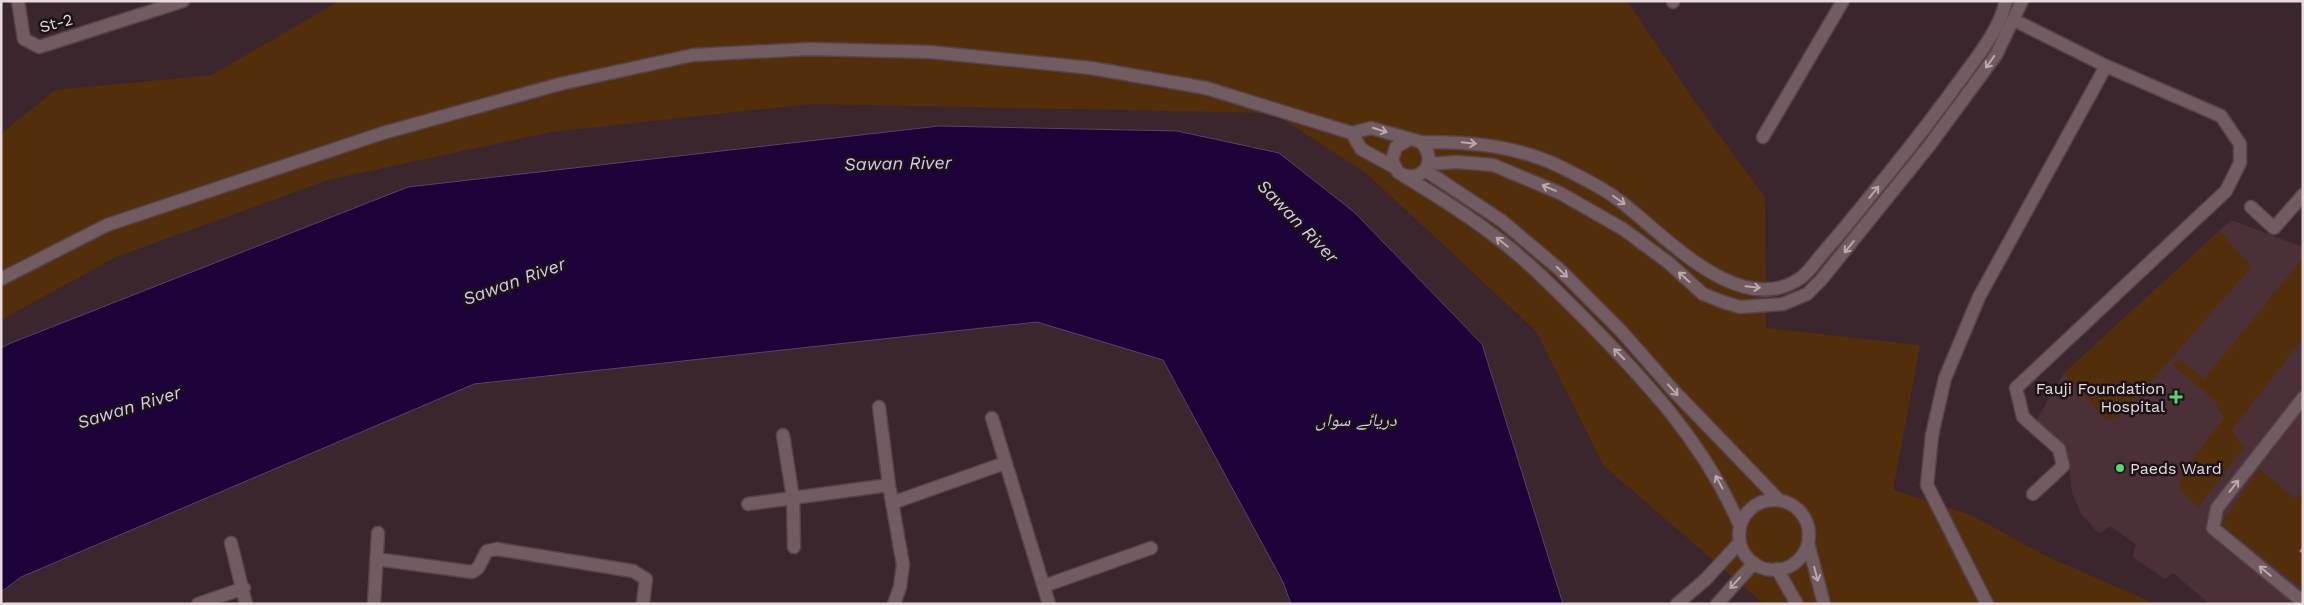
<svg xmlns="http://www.w3.org/2000/svg" width="2304" height="605" font-family="'Work Sans','Noto Naskh Arabic',sans-serif">
<style>
.built{fill:#4b3038}
.green{fill:#532e0b}
.water{fill:#1d0139;stroke:#5a426a}
.lines{fill:none;stroke-linecap:round;stroke-linejoin:round}
.minor-casing{stroke:#554449;stroke-width:15}
.secondary-casing{stroke:#554449;stroke-width:15}
.path{stroke:#8b7a7e;stroke-width:3;stroke-dasharray:5 2.5;stroke-linecap:butt}
.minor{stroke:#725b61;stroke-width:12}
.secondary{stroke:#725b61;stroke-width:12}
.oneway{stroke:#b9a8ac}
.poi-dot{fill:#56d671;stroke:#1b1215;stroke-width:2}
.labels{text-anchor:middle;dominant-baseline:central;stroke-width:5;stroke-linejoin:round;paint-order:stroke}
.street-label{font-size:16px;fill:#e8dbde;stroke:#1b1215}
.poi-label{font-size:16px;fill:#e8dbde;stroke:#1b1215;text-anchor:end}
.water-label{font-size:18px;font-style:italic;fill:#d7c8f4;stroke:#1b1215}
</style>
<rect width="100%" height="100%" fill="#3a262c"/>
<path class="built" d="M 2231,220 L 2303,247 L 2303,604 L 2210,604 L 2173,573 L 2165,579 L 2133,557 L 2136,545 L 2111,526 L 2099,534 L 2081,514 L 2072,492 L 2068,456 L 2036,421 L 2064,373 Z"/>
<path class="green" d="M 339,1 L 1627,1 L 1695,102 L 1765,197 L 1766,328 L 1920,345 L 1893,490 L 1969,514 L 2046,556 L 2156,604 L 1764,604 L 1604,466 L 1536,331 L 1366,173 L 1273,113 L 810,104 L 551,132 L 328,180 L 116,257 L 1,320 L 1,134 L 55,90 L 212,75 Z
M 2220,231 L 2251,267 L 2120,417 L 2106,420 L 2064,373 Z
M 2303,258 L 2303,338 L 2232,430 L 2244,448 L 2198,507 L 2180,490 L 2180,475 L 2224,418 L 2214,400 L 2173,365 L 2179,359 L 2204,379 Z
M 2259,469 L 2296,499 L 2303,491 L 2303,589 L 2221,524 Z"/>
<path class="water" d="M 939,126 L 1177,131 L 1279,153 L 1354,212 L 1482,344 L 1563,604 L 1291,604 L 1283,582 L 1163,360 L 1037,322 L 474,384 L 21,577 L 1,592 L 1,348 L 11,343 L 408,187 Z"/>
<g class="lines">
<defs>
<path id="minor" d="M 18,1 L 24,39 L 39,47 L 183,1
M 1673,2 L 1673,1
M 2014,20 L 2106,66 L 2221,116 L 2240,144 L 2240,163 L 2226,191 L 2016,388 L 2023,417 L 2059,449 L 2063,466 L 2033,494
M 1763,137 L 1843,1
M 2251,207 L 2274,228 L 2303,195
M 2303,398 L 2217,508 L 2213,528 L 2303,602
M 879,407 L 889,485 L 903,565 L 900,587 L 894,604
M 992,418 L 1049,604
M 783,435 L 793,498 L 794,547
M 892,503 L 1005,463
M 748,504 L 889,485
M 231,543 L 246,604
M 376,559 L 472,572 L 478,568 L 487,551 L 497,549 L 633,571 L 646,579 L 643,604
M 1044,586 L 1151,548
M 198,604 L 244,588
M 374,604 L 378,533
M 1987,604 L 1927,485 L 1932,435 L 1945,378 L 1979,297 L 2106,66"/>
<path id="secondary" d="M 1352,133 L 1361,149 L 1394,167
M 1421,142 C 1472,142 1516,145 1563,168 C 1582,178 1604,188 1620,201 C 1665,235 1741,322 1802,277 C 1810,271 1816,261 1823,253 C 1846,227 1867,200 1889,173 C 1915,141 1940,108 1964,75 C 1980,53 2000,28 2006,1
M 1428,164 L 1457,162 L 1493,165 L 1560,193 L 1623,229 L 1669,263 L 1703,294 L 1723,302 L 1740,307 L 1783,304 L 1807,294 L 1821,280 L 1929,146 L 1996,55 L 2022,1
M 1425,170 L 1502,221 L 1559,269 L 1622,332 L 1672,389 L 1779,500
M 1404,176 C 1434,194 1464,213 1492,234 C 1526,259 1555,289 1584,318 C 1646,381 1705,444 1740,526
M 1,279 L 107,225 L 383,133 L 560,84 L 693,55 L 810,49 L 930,52 L 1091,68 L 1206,88 L 1352,133 L 1371,128 L 1421,142 C 1440,162 1420,186 1398,172 L 1392,160 L 1396,147 L 1408,140
M1739 535a35 35 0 1 1 70 0a35 35 0 1 1-70 0Z
M 1808,543 L 1824,604
M 1777,569 L 1797,604
M 1677,604 L 1706,579 L 1740,542
M 1717,604 L 1754,563"/>
</defs>
<use href="#minor" class="minor-casing"/>
<use href="#secondary" class="secondary-casing"/>
<path class="path" d="M 2300,552 L 2303,549"/>
<use href="#minor" class="minor"/>
<use href="#secondary" class="secondary"/>
</g>
<defs><path id="oneway-shaft" d="M-6 0H5M1.5-3L5.5 0L1.5 3" fill="none" stroke-width="1.6" stroke-linecap="round" stroke-linejoin="round" transform="scale(1.25)"/></defs>
<g class="oneway">
<use href="#oneway-shaft" transform="translate(1990 62) rotate(126)"/>
<use href="#oneway-shaft" transform="translate(1380 130) rotate(18)"/>
<use href="#oneway-shaft" transform="translate(1469 143) rotate(6)"/>
<use href="#oneway-shaft" transform="translate(1549 188) rotate(-157)"/>
<use href="#oneway-shaft" transform="translate(1874 192) rotate(-51)"/>
<use href="#oneway-shaft" transform="translate(1619 200) rotate(35)"/>
<use href="#oneway-shaft" transform="translate(1502 242) rotate(-141)"/>
<use href="#oneway-shaft" transform="translate(1849 247) rotate(129)"/>
<use href="#oneway-shaft" transform="translate(1562 272) rotate(44)"/>
<use href="#oneway-shaft" transform="translate(1684 277) rotate(-138)"/>
<use href="#oneway-shaft" transform="translate(1753 287) rotate(6)"/>
<use href="#oneway-shaft" transform="translate(1619 354) rotate(-135)"/>
<use href="#oneway-shaft" transform="translate(1673 390) rotate(48)"/>
<use href="#oneway-shaft" transform="translate(1719 482) rotate(-118)"/>
<use href="#oneway-shaft" transform="translate(2234 486) rotate(-52)"/>
<use href="#oneway-shaft" transform="translate(2265 571) rotate(-140)"/>
<use href="#oneway-shaft" transform="translate(1816 574) rotate(75)"/>
<use href="#oneway-shaft" transform="translate(1735 583) rotate(132)"/>
</g>
<g class="poi-dot">
<path d="M2173.5 389.5h5v5h5v5h-5v5h-5v-5h-5v-5h5z"/>
<circle cx="2120" cy="468" r="5"/>
</g>
<g class="labels">
<g class="street-label">
<text transform="translate(56 23) rotate(-15)">St-2</text>
</g>
<g class="poi-label">
<text x="2165" y="388">Fauji Foundation<tspan x="2165" dy="18">Hospital</tspan></text>
<text x="2130" y="468" text-anchor="start">Paeds Ward</text>
</g>
<g class="water-label">
<text transform="translate(898 163) rotate(-1)">Sawan River</text>
<text transform="translate(1298 221) rotate(46)">Sawan River</text>
<text transform="translate(514 281) rotate(-20)">Sawan River</text>
<text transform="translate(129 407) rotate(-17)">Sawan River</text>
<text x="1356" y="419">دریائے سواں</text>
</g>
</g>
<rect width="2304" height="605" fill="none" stroke="#e8dbde" stroke-width="5"/>
</svg>
